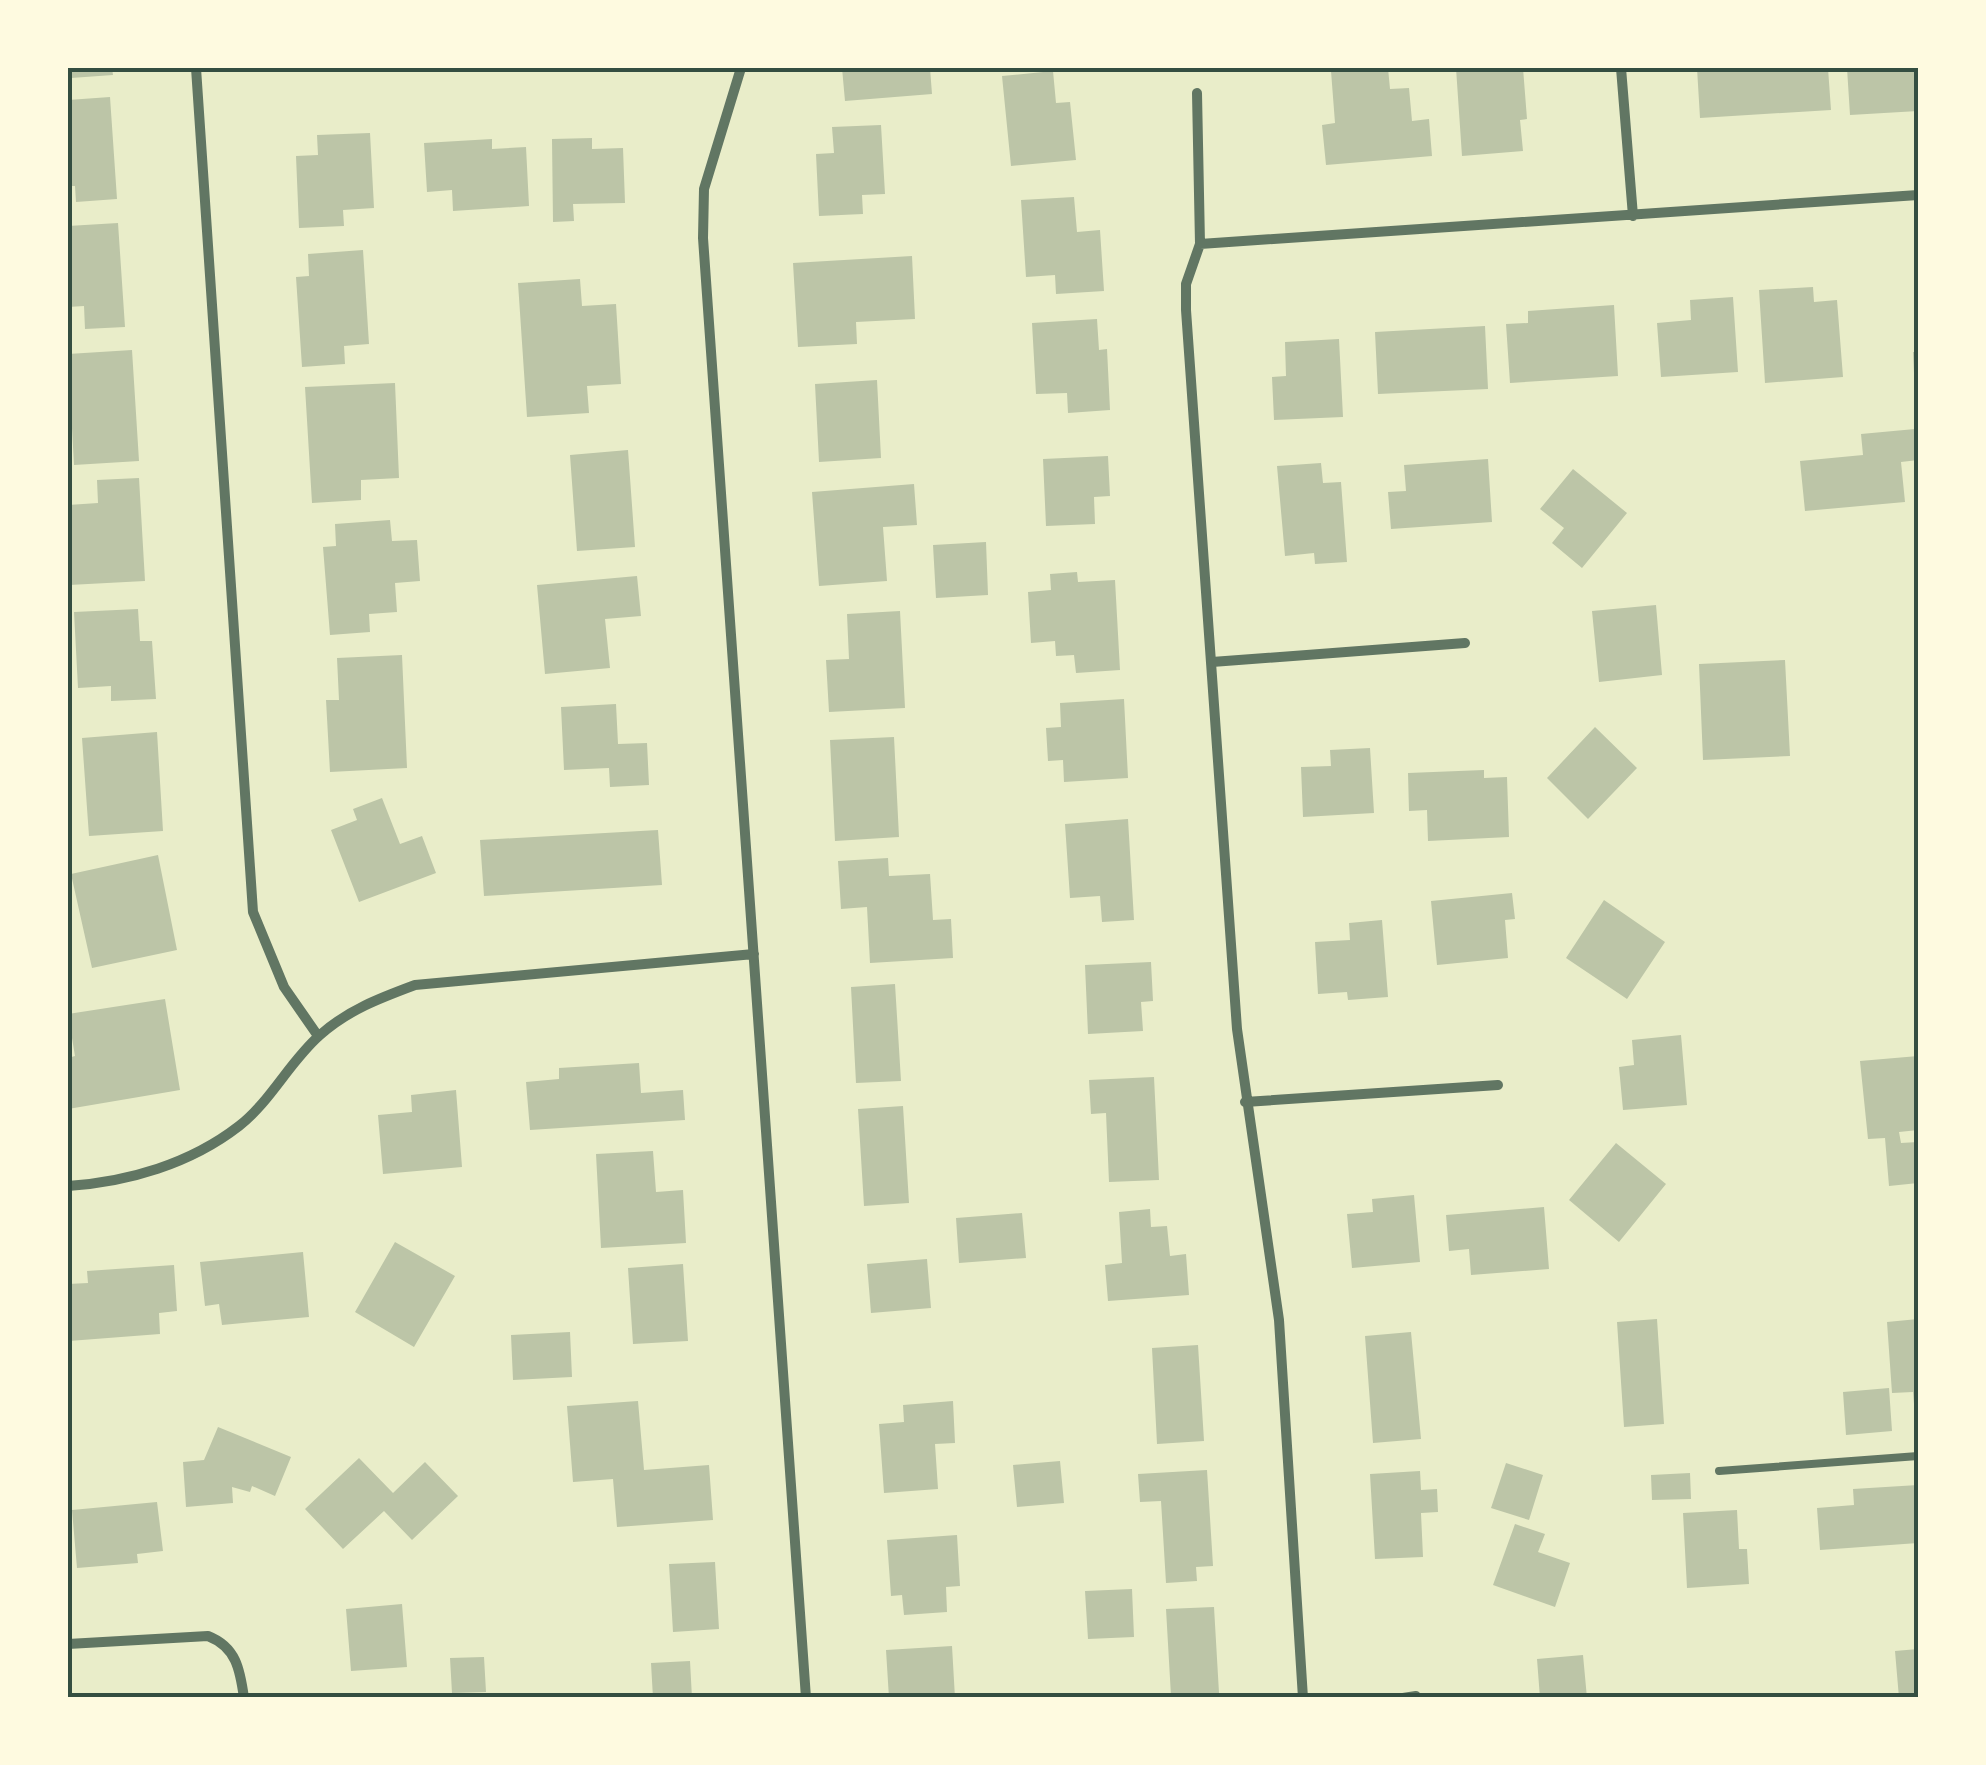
<svg xmlns="http://www.w3.org/2000/svg" width="1986" height="1765" font-family="Arial,sans-serif">
<style>
.building{fill:#bcc5a7}
.lines{fill:none;stroke-linecap:round;stroke-linejoin:round}
.service{stroke:#617663;stroke-width:8}
.minor{stroke:#617663;stroke-width:10}
.neatline{fill:none;stroke:#344e41;stroke-width:4}
</style>
<rect width="100%" height="100%" fill="#e9edc9"/>
<path class="building" d="M 71,68 L 112,68 L 113,75 L 71,78 Z
M 842,68 L 930,68 L 932,94 L 845,101 Z
M 1388,68 L 1390,89 L 1409,88 L 1412,121 L 1429,119 L 1432,156 L 1326,165 L 1322,125 L 1335,123 L 1331,71 Z
M 1456,68 L 1523,68 L 1527,119 L 1520,120 L 1523,151 L 1462,156 Z
M 1697,68 L 1828,68 L 1831,110 L 1700,118 Z
M 1847,68 L 1918,68 L 1918,111 L 1850,115 Z
M 1053,71 L 1056,103 L 1070,102 L 1076,160 L 1011,166 L 1002,76 Z
M 110,97 L 117,199 L 76,202 L 75,186 L 68,186 L 68,100 Z
M 881,125 L 885,194 L 862,195 L 863,214 L 819,216 L 816,154 L 834,153 L 832,127 Z
M 370,133 L 374,208 L 343,210 L 344,226 L 299,228 L 296,156 L 318,155 L 317,135 Z
M 592,138 L 592,149 L 623,148 L 625,203 L 573,204 L 574,221 L 553,222 L 552,139 Z
M 492,139 L 492,149 L 526,147 L 529,206 L 453,211 L 452,190 L 427,192 L 424,143 Z
M 1074,197 L 1077,232 L 1100,230 L 1104,291 L 1056,294 L 1055,275 L 1026,277 L 1021,200 Z
M 118,223 L 125,327 L 85,329 L 84,306 L 68,307 L 68,226 Z
M 363,250 L 369,344 L 344,346 L 345,364 L 302,367 L 296,277 L 309,276 L 308,254 Z
M 912,256 L 915,319 L 856,322 L 857,344 L 798,347 L 793,263 Z
M 580,279 L 582,306 L 616,304 L 621,384 L 587,386 L 589,413 L 527,417 L 518,283 Z
M 1813,287 L 1814,302 L 1837,300 L 1843,377 L 1765,383 L 1759,290 Z
M 1733,297 L 1738,372 L 1661,377 L 1657,323 L 1691,320 L 1690,300 Z
M 1614,305 L 1618,376 L 1510,383 L 1506,324 L 1528,323 L 1528,311 Z
M 1097,319 L 1099,350 L 1107,349 L 1110,410 L 1068,413 L 1067,393 L 1036,394 L 1032,323 Z
M 1485,326 L 1488,389 L 1378,394 L 1375,332 Z
M 1339,339 L 1343,417 L 1274,420 L 1272,377 L 1286,376 L 1285,342 Z
M 132,350 L 139,461 L 74,465 L 68,354 Z
M 1913,352 L 1918,352 L 1918,393 L 1915,394 Z
M 877,380 L 881,458 L 819,462 L 815,384 Z
M 395,383 L 399,478 L 361,480 L 361,500 L 312,503 L 305,387 Z
M 1915,429 L 1918,460 L 1901,462 L 1905,502 L 1805,511 L 1800,461 L 1863,455 L 1861,434 Z
M 628,450 L 635,547 L 577,551 L 570,455 Z
M 1108,456 L 1110,496 L 1094,497 L 1095,524 L 1046,526 L 1043,459 Z
M 1488,459 L 1492,522 L 1391,529 L 1388,492 L 1406,491 L 1404,465 Z
M 1321,463 L 1323,483 L 1341,482 L 1347,562 L 1315,564 L 1314,553 L 1285,556 L 1277,466 Z
M 1573,469 L 1627,513 L 1582,568 L 1552,543 L 1564,528 L 1540,509 Z
M 139,478 L 145,581 L 69,585 L 68,505 L 98,503 L 97,480 Z
M 914,484 L 917,525 L 883,527 L 887,581 L 819,586 L 812,492 Z
M 390,520 L 392,541 L 417,540 L 420,581 L 395,583 L 397,612 L 369,614 L 370,632 L 330,635 L 323,547 L 336,546 L 335,524 Z
M 986,542 L 988,595 L 936,598 L 933,545 Z
M 1077,572 L 1078,582 L 1115,580 L 1120,670 L 1076,673 L 1074,655 L 1056,656 L 1055,641 L 1031,643 L 1028,592 L 1051,590 L 1050,574 Z
M 637,576 L 641,616 L 605,619 L 610,668 L 545,674 L 537,585 Z
M 1656,605 L 1662,675 L 1599,682 L 1592,611 Z
M 138,609 L 140,641 L 152,641 L 156,699 L 111,701 L 111,686 L 78,688 L 74,612 Z
M 900,611 L 905,708 L 829,712 L 826,660 L 849,659 L 847,614 Z
M 402,655 L 407,768 L 330,772 L 326,700 L 339,700 L 337,658 Z
M 1785,660 L 1790,756 L 1703,760 L 1699,664 Z
M 1124,699 L 1128,778 L 1064,782 L 1063,760 L 1048,761 L 1046,728 L 1061,727 L 1060,703 Z
M 616,704 L 618,744 L 647,743 L 649,785 L 610,787 L 609,768 L 564,770 L 561,707 Z
M 1595,727 L 1637,768 L 1588,819 L 1547,778 Z
M 157,732 L 163,831 L 89,836 L 82,738 Z
M 894,737 L 899,837 L 835,841 L 830,740 Z
M 1370,748 L 1374,813 L 1303,817 L 1301,767 L 1331,766 L 1330,750 Z
M 1484,770 L 1484,778 L 1507,777 L 1509,837 L 1428,841 L 1427,810 L 1409,811 L 1408,773 Z
M 382,798 L 400,844 L 422,836 L 436,873 L 359,902 L 331,830 L 357,820 L 353,809 Z
M 1128,819 L 1134,920 L 1102,922 L 1100,896 L 1070,898 L 1065,824 Z
M 658,830 L 662,885 L 484,896 L 480,840 Z
M 158,855 L 177,950 L 92,968 L 71,874 Z
M 888,858 L 889,876 L 930,874 L 933,920 L 951,919 L 953,958 L 870,963 L 867,907 L 841,909 L 838,861 Z
M 1512,893 L 1515,919 L 1505,920 L 1508,958 L 1437,965 L 1431,901 Z
M 1604,900 L 1665,942 L 1627,999 L 1566,958 Z
M 1382,920 L 1388,997 L 1348,1000 L 1347,992 L 1318,994 L 1315,942 L 1350,940 L 1349,923 Z
M 1151,962 L 1153,1001 L 1141,1002 L 1143,1031 L 1088,1034 L 1085,965 Z
M 895,984 L 901,1081 L 856,1083 L 851,987 Z
M 165,999 L 180,1090 L 68,1109 L 68,1058 L 75,1056 L 68,1014 Z
M 1681,1035 L 1687,1105 L 1623,1110 L 1619,1067 L 1634,1065 L 1632,1040 Z
M 1918,1056 L 1918,1130 L 1899,1132 L 1901,1143 L 1918,1142 L 1918,1183 L 1889,1186 L 1885,1138 L 1868,1139 L 1860,1061 Z
M 639,1063 L 641,1093 L 683,1090 L 685,1120 L 530,1130 L 526,1082 L 559,1079 L 559,1068 Z
M 1154,1077 L 1159,1180 L 1109,1182 L 1106,1113 L 1091,1114 L 1089,1080 Z
M 456,1090 L 462,1167 L 383,1174 L 378,1115 L 412,1112 L 411,1095 Z
M 903,1106 L 909,1203 L 864,1206 L 858,1109 Z
M 1616,1143 L 1666,1184 L 1619,1242 L 1569,1200 Z
M 653,1151 L 656,1192 L 683,1190 L 686,1243 L 601,1248 L 596,1154 Z
M 1414,1195 L 1420,1262 L 1352,1268 L 1347,1214 L 1373,1212 L 1372,1199 Z
M 1544,1207 L 1549,1269 L 1471,1275 L 1469,1249 L 1449,1251 L 1446,1215 Z
M 1150,1209 L 1151,1227 L 1167,1226 L 1170,1256 L 1186,1254 L 1189,1295 L 1108,1301 L 1105,1265 L 1122,1263 L 1119,1212 Z
M 1022,1213 L 1026,1258 L 959,1263 L 956,1218 Z
M 395,1242 L 455,1276 L 414,1347 L 355,1312 Z
M 303,1252 L 309,1317 L 222,1325 L 219,1304 L 205,1306 L 200,1262 Z
M 927,1259 L 931,1308 L 871,1313 L 867,1264 Z
M 683,1264 L 688,1341 L 633,1344 L 628,1268 Z
M 174,1265 L 177,1311 L 159,1313 L 160,1334 L 69,1341 L 68,1284 L 88,1283 L 87,1271 Z
M 1657,1319 L 1664,1424 L 1624,1427 L 1617,1322 Z
M 1918,1319 L 1918,1415 L 1915,1416 L 1913,1392 L 1892,1393 L 1887,1322 Z
M 570,1332 L 572,1377 L 513,1380 L 511,1335 Z
M 1411,1332 L 1421,1439 L 1373,1443 L 1365,1336 Z
M 1198,1345 L 1204,1441 L 1157,1444 L 1152,1348 Z
M 1889,1388 L 1892,1431 L 1846,1435 L 1843,1392 Z
M 638,1401 L 644,1470 L 709,1465 L 713,1520 L 617,1527 L 613,1479 L 573,1482 L 567,1406 Z
M 953,1401 L 955,1443 L 935,1444 L 938,1489 L 884,1493 L 879,1424 L 904,1422 L 903,1405 Z
M 218,1427 L 291,1457 L 275,1496 L 252,1486 L 250,1492 L 232,1487 L 233,1503 L 186,1507 L 183,1462 L 204,1460 Z
M 359,1458 L 393,1493 L 425,1462 L 458,1496 L 412,1540 L 384,1511 L 343,1549 L 305,1509 Z
M 1060,1461 L 1064,1503 L 1017,1507 L 1013,1465 Z
M 1506,1463 L 1543,1475 L 1529,1520 L 1491,1508 Z
M 1207,1470 L 1213,1566 L 1196,1567 L 1197,1581 L 1166,1583 L 1161,1501 L 1140,1502 L 1138,1474 Z
M 1420,1471 L 1421,1490 L 1437,1489 L 1438,1512 L 1421,1513 L 1423,1557 L 1375,1559 L 1370,1474 Z
M 1690,1473 L 1691,1499 L 1652,1500 L 1651,1475 Z
M 1918,1485 L 1918,1543 L 1820,1550 L 1817,1508 L 1854,1505 L 1853,1489 Z
M 157,1502 L 163,1551 L 137,1554 L 138,1563 L 77,1568 L 72,1510 Z
M 1737,1510 L 1739,1549 L 1747,1549 L 1749,1584 L 1687,1588 L 1683,1513 Z
M 1515,1524 L 1545,1534 L 1538,1552 L 1570,1563 L 1555,1607 L 1493,1585 Z
M 957,1535 L 960,1586 L 946,1587 L 947,1612 L 904,1615 L 902,1595 L 891,1596 L 887,1540 Z
M 715,1562 L 719,1629 L 673,1632 L 669,1564 Z
M 1132,1589 L 1134,1637 L 1088,1639 L 1085,1591 Z
M 402,1604 L 407,1667 L 351,1671 L 346,1609 Z
M 1214,1607 L 1219,1693 L 1171,1696 L 1166,1609 Z
M 952,1646 L 955,1698 L 889,1698 L 886,1650 Z
M 1918,1649 L 1918,1698 L 1899,1698 L 1895,1651 Z
M 1583,1655 L 1587,1698 L 1540,1698 L 1537,1659 Z
M 484,1657 L 486,1692 L 452,1693 L 450,1658 Z
M 690,1661 L 692,1698 L 653,1698 L 651,1663 Z"/>
<g class="lines">
<path class="service" d="M 1719,1471 L 1918,1456"/>
<path class="minor" d="M 196,68 L 253,912 L 284,987 L 318,1036
M 741,68 L 704,189 L 703,238 L 806,1698
M 1621,68 L 1633,216
M 1197,93 L 1200,244 L 1186,284 L 1186,310 L 1237,1029 L 1279,1320 L 1303,1698
M 1200,244 L 1918,195
M 1212,662 L 1465,643
M 1245,1102 L 1498,1085
M 68,1186 C 128,1182 190,1164 239,1126 C 271,1101 290,1061 320,1035 C 348,1010 380,998 415,985 L 754,954
M 68,1644 L 208,1636 C 236,1647 240,1669 244,1698
M 1403,1698 L 1416,1696"/>
</g>
<rect width="1986" height="1765" fill="none" stroke="#fefae0" stroke-width="140"/>
<rect x="70" y="70" width="1846" height="1625" class="neatline"/>
</svg>
